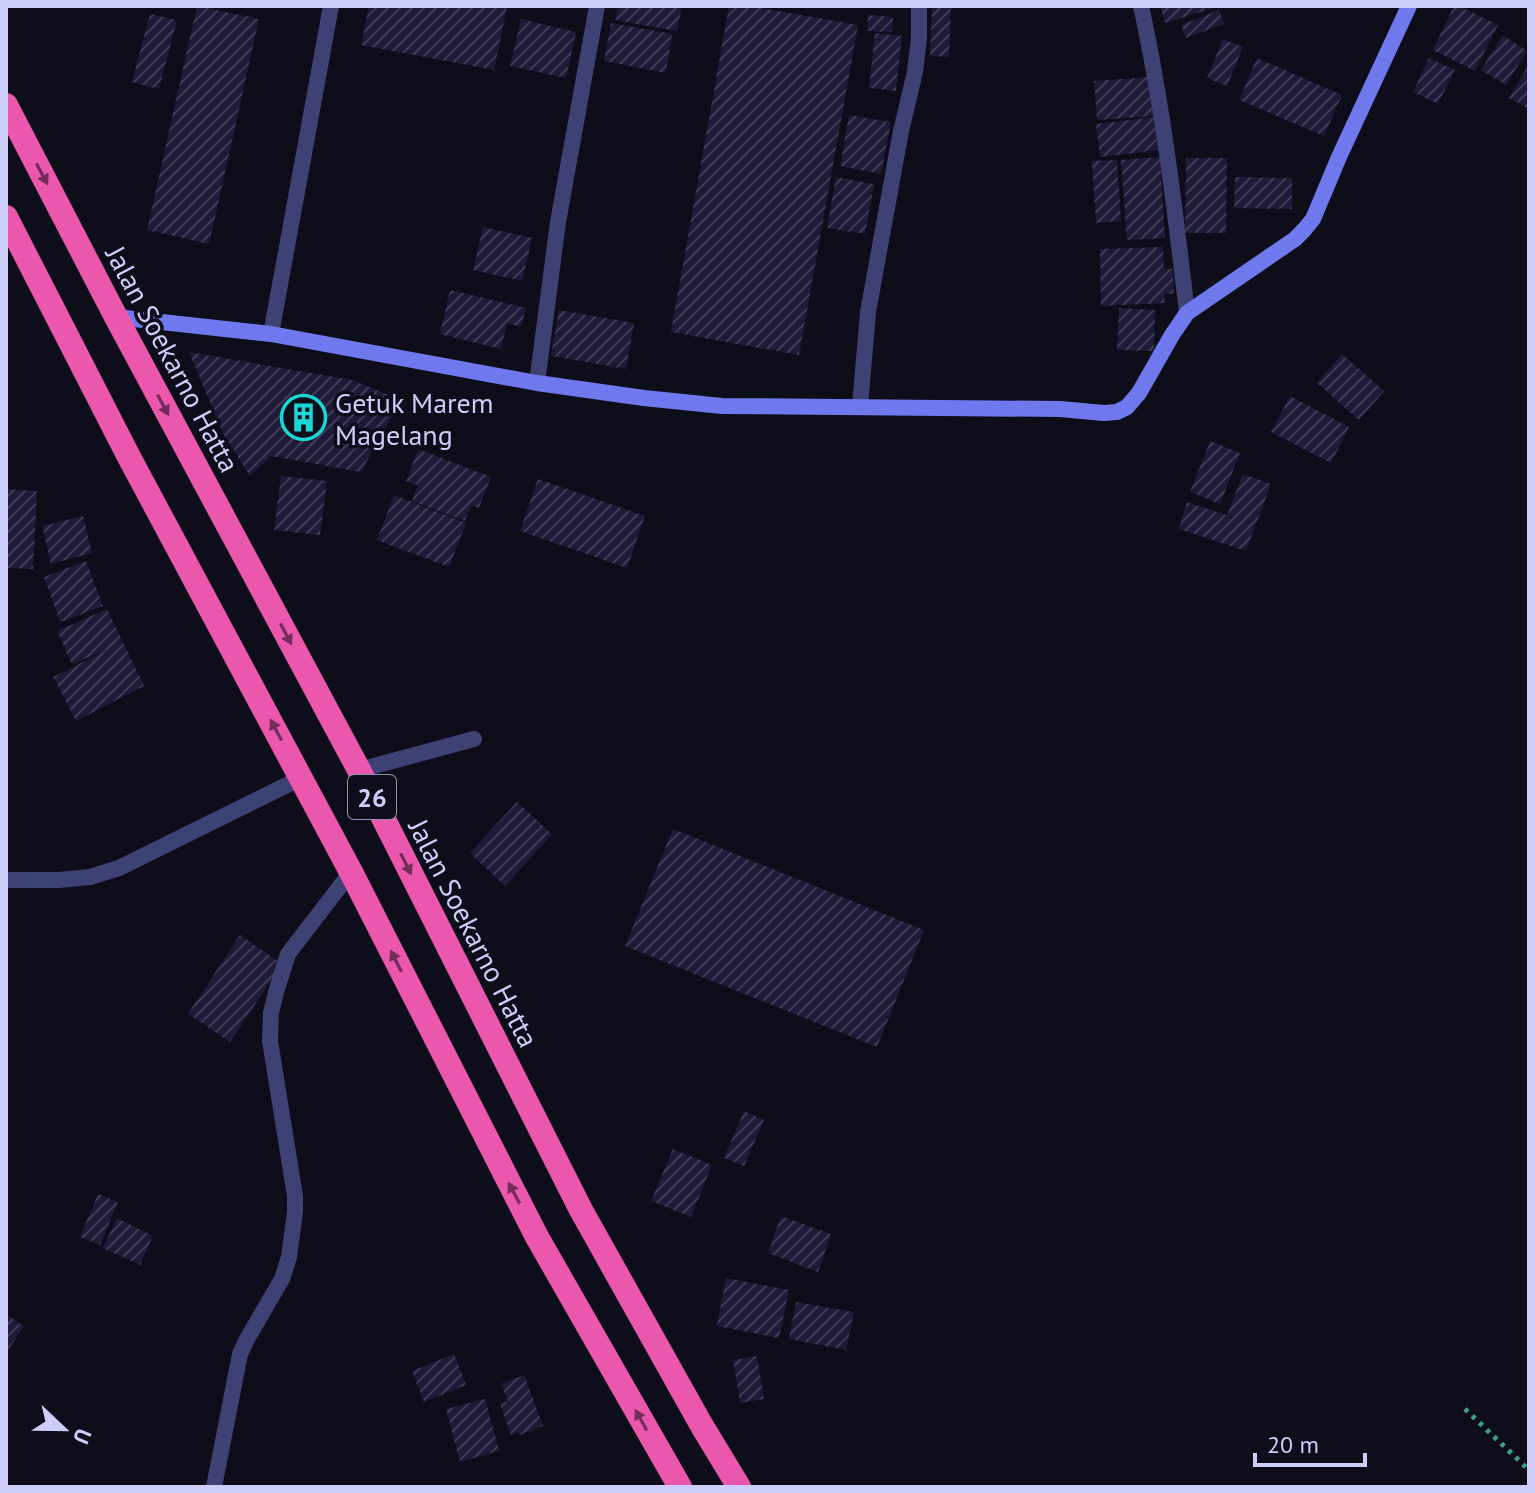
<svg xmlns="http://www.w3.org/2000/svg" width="1535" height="1493" font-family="'PT Sans',sans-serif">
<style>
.building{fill:url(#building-hatch)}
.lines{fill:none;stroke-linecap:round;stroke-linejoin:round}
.path{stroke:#3b9f8e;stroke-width:5;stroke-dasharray:4 6;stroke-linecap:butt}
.lane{stroke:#3e4174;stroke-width:16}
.street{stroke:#3e4174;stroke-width:16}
.secondary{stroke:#6f79ed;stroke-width:16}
.highway{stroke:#ea57ac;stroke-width:24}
.oneway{fill:#712e5c}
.labels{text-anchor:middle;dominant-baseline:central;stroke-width:7;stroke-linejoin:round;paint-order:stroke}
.shield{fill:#0e0d1a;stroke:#9493b6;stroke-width:2}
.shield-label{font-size:26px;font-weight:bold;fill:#cdcdf9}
.street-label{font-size:28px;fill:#cdcdf9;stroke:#0e0d1a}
.poi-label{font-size:28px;fill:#cdcdf9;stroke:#0e0d1a;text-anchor:start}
</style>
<defs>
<pattern id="building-hatch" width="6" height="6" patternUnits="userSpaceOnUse" patternTransform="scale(2)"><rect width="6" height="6" fill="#1e1b39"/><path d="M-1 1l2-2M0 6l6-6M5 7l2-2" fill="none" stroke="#3e3b56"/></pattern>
</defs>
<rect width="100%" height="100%" fill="#0e0d1a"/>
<path class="building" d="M 197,6 L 259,19 L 209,244 L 147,230 Z
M 369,6 L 507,6 L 494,70 L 361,45 Z
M 618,6 L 682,6 L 677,31 L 615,20 Z
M 729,6 L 749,6 L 858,25 L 799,355 L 671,332 Z
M 932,6 L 951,6 L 949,57 L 930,56 Z
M 1160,6 L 1217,6 L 1217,7 L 1165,23 Z
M 1454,6 L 1459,6 L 1498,25 L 1475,71 L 1433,50 Z
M 1219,10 L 1224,24 L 1186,38 L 1181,25 Z
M 150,14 L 177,20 L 159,89 L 132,82 Z
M 868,15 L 893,17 L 892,32 L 867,31 Z
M 521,19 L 576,32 L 566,78 L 510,66 Z
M 611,23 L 672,34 L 666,73 L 604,61 Z
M 875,33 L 902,36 L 896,91 L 869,88 Z
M 1503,35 L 1527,51 L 1506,85 L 1481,70 Z
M 1223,39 L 1243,47 L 1227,86 L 1207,78 Z
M 1257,58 L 1342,95 L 1324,136 L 1239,100 Z
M 1429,58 L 1455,70 L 1438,104 L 1413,92 Z
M 1529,64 L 1529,109 L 1509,98 Z
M 1151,77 L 1153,116 L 1097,120 L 1094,81 Z
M 849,115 L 891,122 L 881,174 L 840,166 Z
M 1154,117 L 1158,150 L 1100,157 L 1096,124 Z
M 1160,157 L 1165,238 L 1127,240 L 1121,160 Z
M 1186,158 L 1227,158 L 1226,233 L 1185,233 Z
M 1117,160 L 1121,221 L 1096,223 L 1092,161 Z
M 836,177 L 874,184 L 865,234 L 827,228 Z
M 1235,177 L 1292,178 L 1292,209 L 1234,208 Z
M 483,227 L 532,238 L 522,281 L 473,270 Z
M 1163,247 L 1164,268 L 1173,269 L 1174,294 L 1164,294 L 1165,303 L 1101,306 L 1100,249 Z
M 450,290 L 526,308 L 521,327 L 507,323 L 501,349 L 440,334 Z
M 1119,308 L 1155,310 L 1154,351 L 1117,350 Z
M 559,310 L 634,323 L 626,369 L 551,356 Z
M 189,352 L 352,380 L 401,400 L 361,472 L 271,456 L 250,476 L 224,435 Z
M 1342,354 L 1384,391 L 1359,420 L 1317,383 Z
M 1290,396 L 1349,427 L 1331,463 L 1271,432 Z
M 1210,441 L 1240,453 L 1220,504 L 1190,492 Z
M 418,449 L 491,477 L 479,508 L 471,505 L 465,521 L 412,501 L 418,485 L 406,481 Z
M 1243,474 L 1271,484 L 1246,551 L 1179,529 L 1187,502 L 1227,515 Z
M 281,476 L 327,481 L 320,535 L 274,530 Z
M 538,479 L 645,516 L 627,568 L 520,531 Z
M 6,489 L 37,491 L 33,569 L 6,568 Z
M 394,495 L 466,523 L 449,567 L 377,540 Z
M 83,516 L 92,553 L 51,564 L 42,526 Z
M 86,561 L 103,606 L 60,622 L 44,577 Z
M 107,609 L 144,686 L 76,721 L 53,677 L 109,649 L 72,664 L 57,631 Z
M 517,802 L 552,834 L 505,886 L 470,853 Z
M 673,829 L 924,930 L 877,1047 L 625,946 Z
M 240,935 L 282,964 L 230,1042 L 188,1014 Z
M 744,1111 L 764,1120 L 744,1166 L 724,1158 Z
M 673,1149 L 712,1165 L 691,1217 L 651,1201 Z
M 98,1194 L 118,1202 L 100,1245 L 80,1237 Z
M 781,1216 L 831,1234 L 818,1272 L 768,1253 Z
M 117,1218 L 153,1236 L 140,1265 L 103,1248 Z
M 726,1278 L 789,1290 L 779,1338 L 717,1326 Z
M 796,1302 L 854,1312 L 846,1350 L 789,1339 Z
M 6,1314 L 24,1326 L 6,1353 Z
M 454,1354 L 466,1385 L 424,1402 L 412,1371 Z
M 757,1356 L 764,1399 L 740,1403 L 733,1360 Z
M 524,1375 L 543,1426 L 520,1435 L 519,1432 L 511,1435 L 500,1404 L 508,1401 L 501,1384 Z
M 485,1399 L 499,1451 L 460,1462 L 446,1409 Z"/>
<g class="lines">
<path class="path" d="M 1465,1409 L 1529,1470"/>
<path class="lane" d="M 271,334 L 331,6
M 359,770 L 474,739
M 6,880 L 59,880 L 90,877 L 119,868 L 301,778"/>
<path class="street" d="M 1141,6 C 1163,107 1175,210 1187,313
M 537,383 L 558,222 L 597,6
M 860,406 L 868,312 L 901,131 L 915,72 L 919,38 L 919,6
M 214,1487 L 240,1354 L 247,1339 L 282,1279 L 289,1257 L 295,1212 L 295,1196 L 270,1041 L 271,1013 L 276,992 L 288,954 L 351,872"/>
<path class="secondary" d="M 116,317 L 271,334 L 537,383 L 644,398 L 722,406 L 1060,409 L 1104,413 L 1117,412 L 1127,407 L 1139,393 L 1172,335 L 1187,313 L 1295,239 L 1304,230 L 1313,219 L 1339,157 L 1409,6"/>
<path class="highway" d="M 6,105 L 116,317 L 359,770 L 581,1210 L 702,1426 L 739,1487
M 6,217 L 129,457 L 351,872 L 537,1237 L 680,1487"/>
</g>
<defs><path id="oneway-solid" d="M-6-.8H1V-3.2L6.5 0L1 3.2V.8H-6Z" transform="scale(2)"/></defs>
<g class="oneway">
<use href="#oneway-solid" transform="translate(42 174) rotate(62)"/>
<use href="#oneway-solid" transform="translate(163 405) rotate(62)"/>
<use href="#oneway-solid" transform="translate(286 634) rotate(62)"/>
<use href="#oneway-solid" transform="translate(276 730) rotate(-118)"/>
<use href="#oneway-solid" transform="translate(406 864) rotate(63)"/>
<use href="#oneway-solid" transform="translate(396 961) rotate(-117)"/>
<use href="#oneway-solid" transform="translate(514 1193) rotate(-118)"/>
<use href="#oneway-solid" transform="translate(641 1420) rotate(-119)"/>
</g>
<defs>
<symbol id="building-ring" viewBox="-11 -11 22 22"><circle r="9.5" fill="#0e0d1a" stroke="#1bd6d6" stroke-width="1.5"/><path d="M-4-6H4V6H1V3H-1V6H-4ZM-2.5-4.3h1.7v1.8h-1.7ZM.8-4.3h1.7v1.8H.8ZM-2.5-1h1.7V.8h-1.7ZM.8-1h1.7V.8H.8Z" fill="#1bd6d6"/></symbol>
</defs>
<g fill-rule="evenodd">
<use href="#building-ring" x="278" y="392" width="51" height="51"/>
</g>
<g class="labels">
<rect class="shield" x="348" y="775" width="48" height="44" rx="6"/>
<g class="shield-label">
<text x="372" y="797">26</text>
</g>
<g class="street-label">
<text transform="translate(173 359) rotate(62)">Jalan Soekarno Hatta</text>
<text transform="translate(474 933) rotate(63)">Jalan Soekarno Hatta</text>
</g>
<g class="poi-label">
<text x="335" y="402">Getuk Marem<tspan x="335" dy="32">Magelang</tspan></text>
</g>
</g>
<rect width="1535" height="1493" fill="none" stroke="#cdcdf9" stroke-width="16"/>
<g transform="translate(64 1429) rotate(112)" stroke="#0e0d1a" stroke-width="6" paint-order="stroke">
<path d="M0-6L14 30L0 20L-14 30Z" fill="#cdcdf9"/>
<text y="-12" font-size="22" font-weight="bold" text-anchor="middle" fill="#cdcdf9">U</text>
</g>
<path d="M1255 1453v12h110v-12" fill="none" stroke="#cdcdf9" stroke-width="4"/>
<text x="1267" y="1453" font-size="24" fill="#cdcdf9" stroke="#0e0d1a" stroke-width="6" paint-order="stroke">20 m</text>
</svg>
